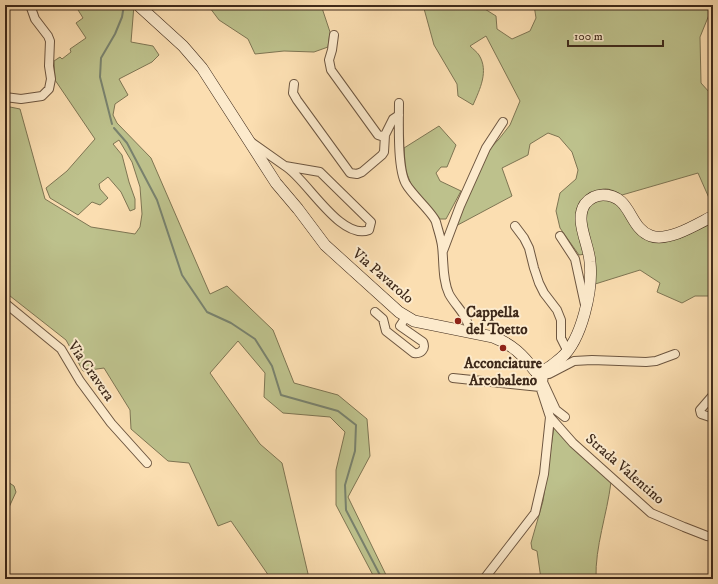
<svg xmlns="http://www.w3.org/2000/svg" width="718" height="584" font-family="'IM FELL DW Pica',serif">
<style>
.green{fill:#bdc18c;stroke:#7e7553}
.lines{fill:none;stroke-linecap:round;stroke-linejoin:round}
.stream{stroke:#79826e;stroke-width:2}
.street-casing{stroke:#6d5640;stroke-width:10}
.secondary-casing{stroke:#3e291a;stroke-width:12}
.street{stroke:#fceacc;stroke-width:8}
.secondary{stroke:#fceacc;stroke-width:11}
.poi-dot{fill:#8f2418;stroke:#fceacc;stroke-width:1.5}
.labels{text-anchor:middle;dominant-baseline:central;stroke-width:4;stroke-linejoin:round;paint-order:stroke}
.street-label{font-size:15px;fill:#3e291a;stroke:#fceacc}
.poi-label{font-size:15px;font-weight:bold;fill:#3e291a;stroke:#fceacc;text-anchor:start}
</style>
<rect width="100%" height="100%" fill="#fbdeb1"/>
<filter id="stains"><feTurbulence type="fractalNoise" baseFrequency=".005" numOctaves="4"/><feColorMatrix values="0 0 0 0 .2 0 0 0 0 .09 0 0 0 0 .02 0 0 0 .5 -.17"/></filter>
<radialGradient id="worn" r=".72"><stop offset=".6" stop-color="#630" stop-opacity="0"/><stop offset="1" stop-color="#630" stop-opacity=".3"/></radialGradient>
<path class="green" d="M 75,5 L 134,5 L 131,42 L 153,46 L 159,55 L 152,62 L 119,79 L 128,95 L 115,104 L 113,115 L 117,123 L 151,158 L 210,294 L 227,286 L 273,330 L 294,383 L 338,395 L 367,419 L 370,456 L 348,497 L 388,579 L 375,579 L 336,505 L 336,470 L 345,432 L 330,417 L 283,413 L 264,397 L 265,373 L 238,341 L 210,373 L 260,444 L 282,463 L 309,578 L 271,579 L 231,521 L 218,526 L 189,463 L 168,461 L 131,429 L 130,410 L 104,368 L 83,371 L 66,340 L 5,292 L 5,106 L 20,109 L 45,199 L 91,227 L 135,234 L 140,227 L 142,214 L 140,187 L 132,162 L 119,140 L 113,144 L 122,155 L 129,182 L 135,199 L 135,209 L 130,211 L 121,192 L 108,177 L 99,184 L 100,189 L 108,198 L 100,205 L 92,202 L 78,215 L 50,198 L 46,188 L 67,171 L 95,139 L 55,80 L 54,61 L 60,57 L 62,59 L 71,52 L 70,49 L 86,38 L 76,23 L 83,18 Z
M 214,5 L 321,5 L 330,32 L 328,47 L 314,52 L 284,51 L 255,54 L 248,39 L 219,20 L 210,8 Z
M 423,5 L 480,5 L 480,6 L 496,16 L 497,29 L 512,39 L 530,31 L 536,18 L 534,5 L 713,5 L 713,10 L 711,10 L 700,37 L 701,83 L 710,93 L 713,94 L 713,207 L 698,173 L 622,195 C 604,185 601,188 585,199 L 586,254 L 579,255 L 560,228 L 556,211 L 560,193 L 576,179 L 578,170 L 572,152 L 559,137 L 548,133 L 530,144 L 528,155 L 502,168 L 512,196 L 454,227 L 485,154 L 499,139 L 510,125 L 520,101 L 486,36 L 470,46 C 473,49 477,52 479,55 C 489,71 480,89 473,105 L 458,96 L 457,84 L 434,45 Z
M 439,126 L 456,145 L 447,167 L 441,167 L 436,173 L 440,181 L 461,191 L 446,219 L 440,219 L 411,184 L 405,169 L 404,148 Z
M 593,199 L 617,200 L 644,234 L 680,238 L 713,223 L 713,296 L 695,296 L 682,303 L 657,292 L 660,283 L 640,270 L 592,285 L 584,212 Z
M 554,427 L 611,482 C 607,515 595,546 596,579 L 541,579 L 537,551 L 532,549 L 531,543 L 543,501 Z
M 5,480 L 14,486 L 16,492 L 5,516 Z"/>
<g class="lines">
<path class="stream" d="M 112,124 L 100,77 L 101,58 L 115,34 L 122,17 L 124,5
M 114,128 L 127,143 L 157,200 L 182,275 L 207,312 L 231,323 L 255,339 L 272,366 L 281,395 L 338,411 L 356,425 L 355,451 L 345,485 L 346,510 L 382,579"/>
<defs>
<path id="street" d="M 334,35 L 332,50 L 329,60 L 331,70 L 378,135 L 381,136 L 385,135 L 393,119 L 399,115
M 294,84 L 293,93 L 297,100 L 350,173 L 357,174 L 362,172 L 382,155 L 384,152 L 385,135
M 5,97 L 21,99 L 42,96 L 49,89 L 51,79 L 49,66 L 50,41 L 48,36 L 35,19 L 30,5
M 399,103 C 399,122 397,169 406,184 C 412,195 433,213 436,222 C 438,230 441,238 442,246 C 444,261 442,279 449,294 C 456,307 470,317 469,333
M 251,142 L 285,166 L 320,172 L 371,222 L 369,230 C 340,241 306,178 285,166
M 515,226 L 524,238 L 529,248 L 534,268 L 539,283 L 544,293 L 557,310 L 561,320 L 561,338 L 567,350
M 560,236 L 575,259 L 585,305
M 443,251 L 460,206 L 486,148 L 503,122
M 5,303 L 61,349 L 80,381 L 111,423 L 147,463
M 375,312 L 383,319 L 386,331 L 414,353 C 421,354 426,349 423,342 L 400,326 L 406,317
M 542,372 L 545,374 L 549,374 L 574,361 L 592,360 L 646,362 L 656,361 L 675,354
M 544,375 L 543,382 L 556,410 L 565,417
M 453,378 L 540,387
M 713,395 L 700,410 L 701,414 L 713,418
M 550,417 L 573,443 L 651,513 L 684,527 L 707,536 L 713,537
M 484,579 L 535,513 L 544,474 L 550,417 L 535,371"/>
<path id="secondary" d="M 138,5 L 183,46 L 202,68 L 276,183 L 298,209 L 325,245 L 399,312 L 414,321 L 493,337 C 512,344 523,355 535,371 C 546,372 552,365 561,358 C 582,340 593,289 590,262 C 589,244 574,220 585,204 C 590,198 596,195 603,195 C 632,195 628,228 651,236 C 669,242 697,224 713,216"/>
</defs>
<use href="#street" class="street-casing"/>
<use href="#secondary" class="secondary-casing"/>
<use href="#street" class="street"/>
<use href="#secondary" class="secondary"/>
</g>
<g class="poi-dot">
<circle cx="458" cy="321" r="4"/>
<circle cx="503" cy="348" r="4"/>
</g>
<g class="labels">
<g class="street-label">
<text transform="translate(383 276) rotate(41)">Via Pavarolo</text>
<text transform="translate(91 371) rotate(55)">Via Cravera</text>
<text transform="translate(625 469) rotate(41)">Strada Valentino</text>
</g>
<g class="poi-label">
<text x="466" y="312">Cappella<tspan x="466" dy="17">del Toetto</tspan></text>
<text x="503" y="363" text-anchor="middle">Acconciature<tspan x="503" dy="17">Arcobaleno</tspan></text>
</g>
</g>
<rect width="718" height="584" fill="none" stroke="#fbdeb1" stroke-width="20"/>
<rect x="6" y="6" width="706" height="572" fill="none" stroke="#3e291a" stroke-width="2"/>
<rect x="10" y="10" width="698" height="564" fill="none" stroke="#3e291a"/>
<path d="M568 40v6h95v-6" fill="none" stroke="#3e291a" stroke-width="2"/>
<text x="574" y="40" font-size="12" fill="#3e291a" stroke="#fceacc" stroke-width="3" paint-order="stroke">100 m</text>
<rect width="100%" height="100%" filter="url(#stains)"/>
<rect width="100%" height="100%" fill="url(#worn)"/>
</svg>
